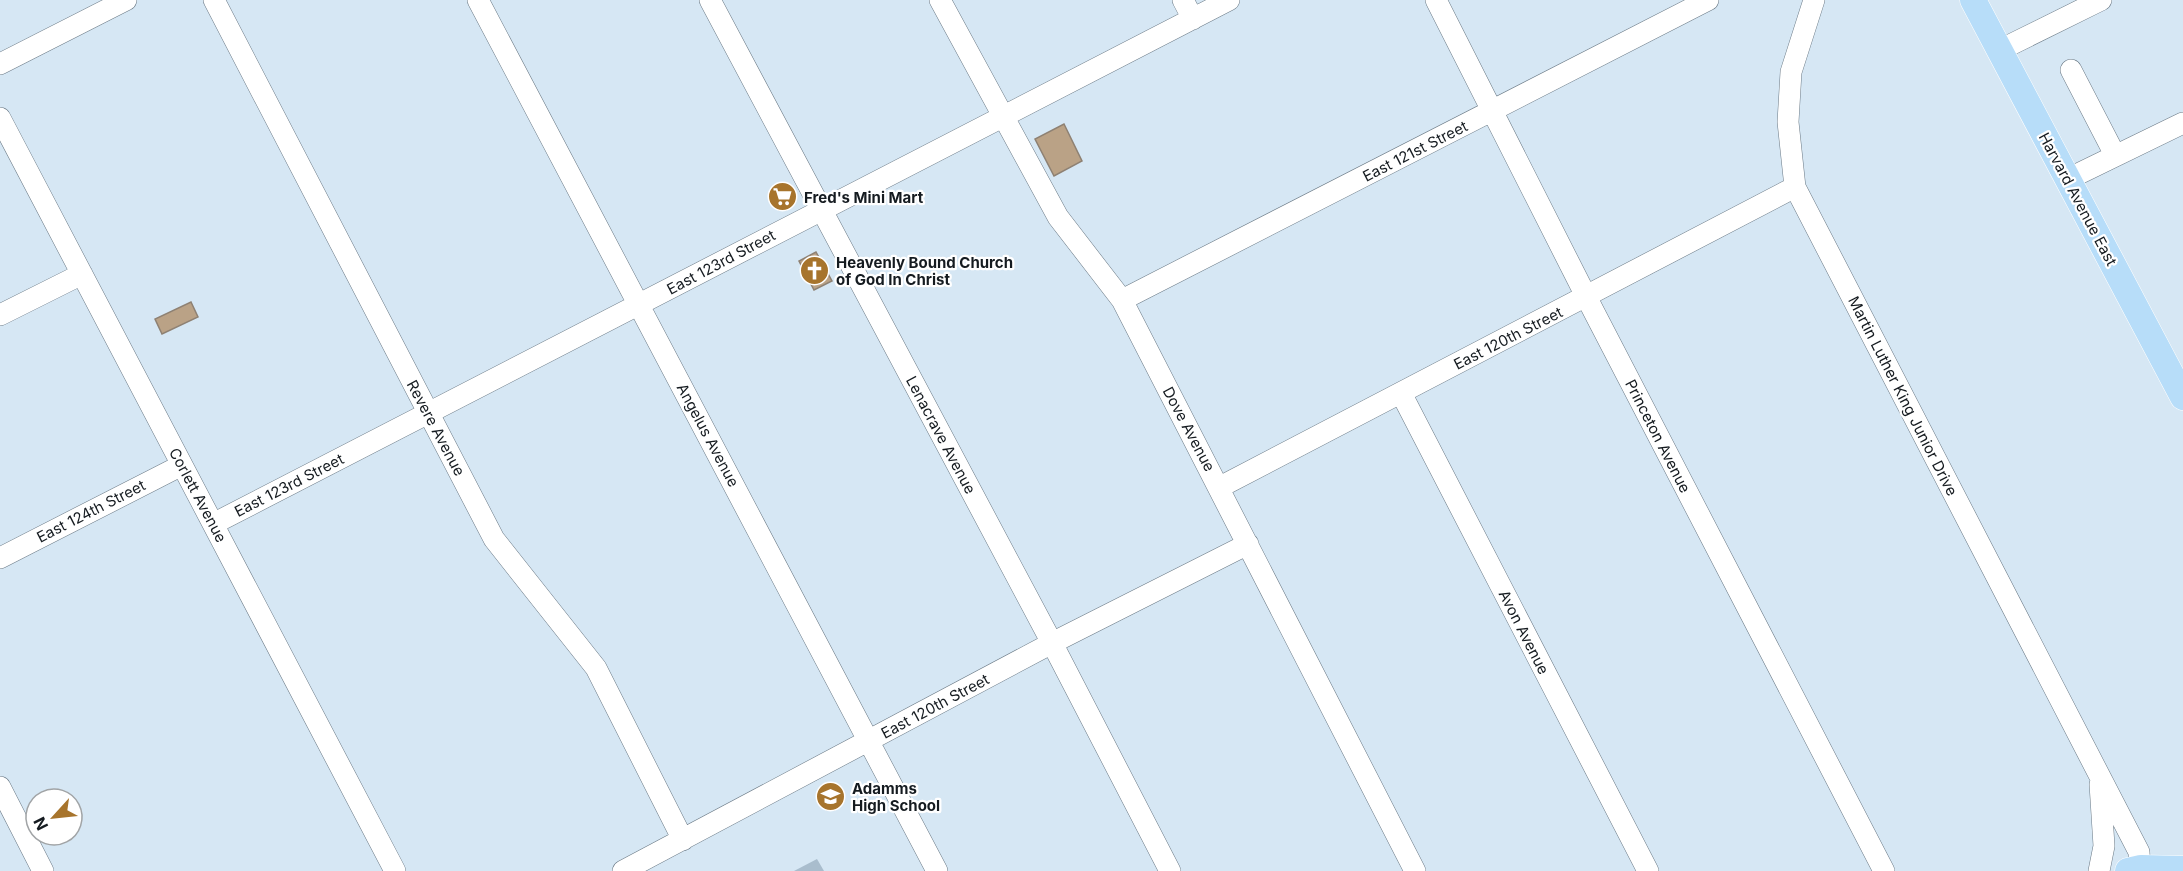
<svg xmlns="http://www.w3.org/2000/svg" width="2183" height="871" font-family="Inter,sans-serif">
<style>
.green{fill:#a9bdcd}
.building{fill:#baa286;stroke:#8e8173;stroke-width:1.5}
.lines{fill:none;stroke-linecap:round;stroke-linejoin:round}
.minor-casing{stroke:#6b7a86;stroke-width:22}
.major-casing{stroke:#fff;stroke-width:27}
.minor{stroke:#fff;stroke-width:21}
.major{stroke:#b7ddf9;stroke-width:26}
.labels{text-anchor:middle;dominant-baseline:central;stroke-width:4.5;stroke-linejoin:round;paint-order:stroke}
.street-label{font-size:15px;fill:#151b20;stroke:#fff}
.poi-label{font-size:15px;font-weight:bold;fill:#151b20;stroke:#fff;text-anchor:start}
</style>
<rect width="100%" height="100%" fill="#d6e7f4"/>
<path class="green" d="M 817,859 L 824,871 L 794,871 Z"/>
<path class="building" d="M 1064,124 L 1082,161 L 1054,176 L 1035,139 Z
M 816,252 L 832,281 L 814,290 L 799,261 Z
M 191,302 L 198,317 L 162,334 L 155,319 Z"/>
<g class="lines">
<defs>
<path id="minor" d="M 214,0 L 494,539 L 596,668 L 683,840
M 478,0 L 937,871
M 710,0 L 1052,643 L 1170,871
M 940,0 L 1058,217 L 1122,300 L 1415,871
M 1183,0 L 1193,19
M 1436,0 L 1593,310 L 1884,871
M 1814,0 L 1791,72 L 1788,122 L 1795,187 L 2139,852 L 2140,871
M 2000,50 L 2101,0
M 0,64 L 126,0
M 2071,70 L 2115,155
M 0,118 L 395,871
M 2068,179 L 2183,123
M 1122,300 L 1708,0
M 0,315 L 82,274
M 1401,393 L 1648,871
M 1220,487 L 1795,187
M 213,524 L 1229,0
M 0,558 L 182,465
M 0,787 L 43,871
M 623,871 L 1052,643 L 1248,544
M 2099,871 L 2104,846 L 2100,784"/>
<path id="major" d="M 1973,0 L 2183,397
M 2128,871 L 2141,868 L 2183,869"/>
</defs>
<use href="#minor" class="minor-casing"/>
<use href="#major" class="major-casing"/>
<use href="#minor" class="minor"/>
<use href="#major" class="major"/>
</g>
<defs>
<symbol id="supermarket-disc" viewBox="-11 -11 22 22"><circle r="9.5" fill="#a7742c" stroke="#fff"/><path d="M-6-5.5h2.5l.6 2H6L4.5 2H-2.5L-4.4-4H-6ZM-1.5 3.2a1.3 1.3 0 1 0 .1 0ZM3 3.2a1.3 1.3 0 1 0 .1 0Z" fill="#fff"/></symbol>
<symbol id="church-disc" viewBox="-11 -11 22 22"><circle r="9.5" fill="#a7742c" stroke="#fff"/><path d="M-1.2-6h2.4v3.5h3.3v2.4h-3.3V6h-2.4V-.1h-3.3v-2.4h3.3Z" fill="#fff"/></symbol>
<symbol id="school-disc" viewBox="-11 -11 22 22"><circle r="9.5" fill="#a7742c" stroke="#fff"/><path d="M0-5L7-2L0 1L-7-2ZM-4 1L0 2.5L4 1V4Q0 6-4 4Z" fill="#fff"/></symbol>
</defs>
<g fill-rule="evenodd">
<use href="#supermarket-disc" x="766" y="180" width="33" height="33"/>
<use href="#church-disc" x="798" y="254" width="33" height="33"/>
<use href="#school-disc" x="814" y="780" width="33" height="33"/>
</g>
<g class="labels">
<g class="street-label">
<text transform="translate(1415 151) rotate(-27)">East 121st Street</text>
<text transform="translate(2078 199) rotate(62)">Harvard Avenue East</text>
<text transform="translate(721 262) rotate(-28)">East 123rd Street</text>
<text transform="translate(1508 338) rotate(-27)">East 120th Street</text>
<text transform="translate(1903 396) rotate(63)">Martin Luther King Junior Drive</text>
<text transform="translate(436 428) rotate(62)">Revere Avenue</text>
<text transform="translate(1189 429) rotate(62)">Dove Avenue</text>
<text transform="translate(708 435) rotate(62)">Angelus Avenue</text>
<text transform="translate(941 435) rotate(62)">Lenacrave Avenue</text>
<text transform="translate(1658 436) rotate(63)">Princeton Avenue</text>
<text transform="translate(289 485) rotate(-27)">East 123rd Street</text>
<text transform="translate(198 495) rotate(62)">Corlett Avenue</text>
<text transform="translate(91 511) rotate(-27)">East 124th Street</text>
<text transform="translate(1524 632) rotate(63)">Avon Avenue</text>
<text transform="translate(935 706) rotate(-28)">East 120th Street</text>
</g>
<g class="poi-label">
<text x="804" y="197">Fred's Mini Mart</text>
<text x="836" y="262">Heavenly Bound Church<tspan x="836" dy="17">of God In Christ</tspan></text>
<text x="852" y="788">Adamms<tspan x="852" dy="17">High School</tspan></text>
</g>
</g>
<g transform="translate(54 817) rotate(243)"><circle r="28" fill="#ffffff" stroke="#a1a4a6" stroke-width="1.5"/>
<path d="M0-4.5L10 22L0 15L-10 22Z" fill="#a7742c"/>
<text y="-9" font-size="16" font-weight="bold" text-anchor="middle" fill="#151b20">N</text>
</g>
</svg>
